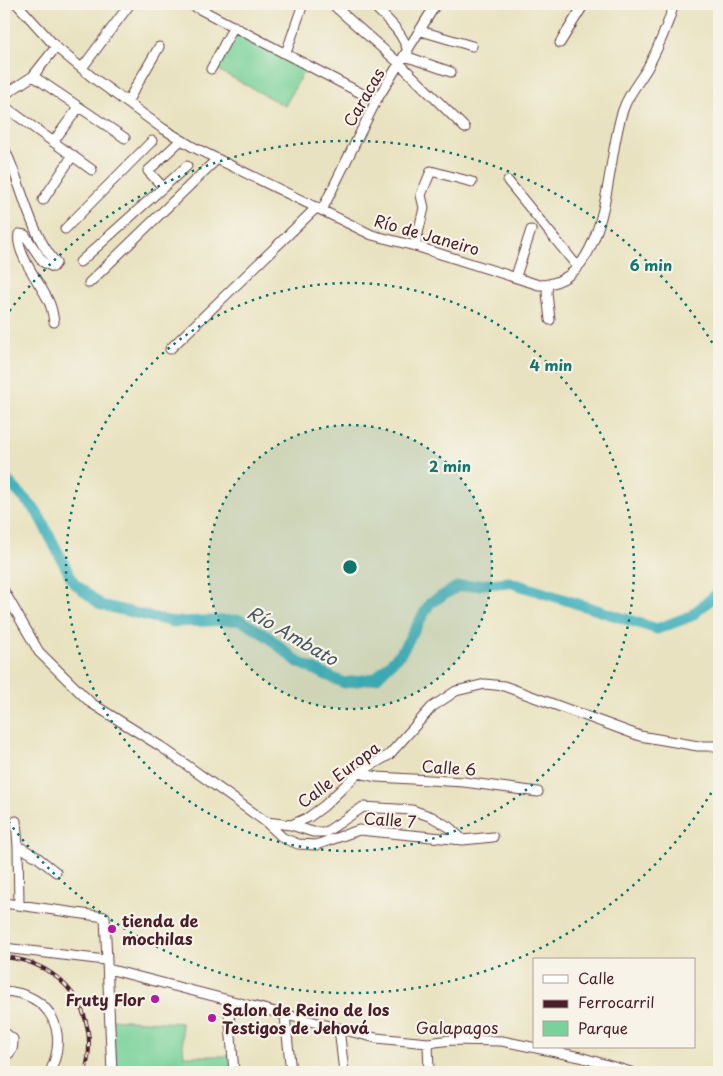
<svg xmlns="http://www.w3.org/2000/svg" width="723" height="1076" font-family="'Playpen Sans',sans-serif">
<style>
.green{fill:#78d299;stroke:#617862}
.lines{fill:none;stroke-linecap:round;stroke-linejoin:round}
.river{stroke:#42b1bc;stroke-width:11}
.minor-casing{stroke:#623c41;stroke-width:11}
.minor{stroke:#fff;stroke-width:9}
.rail-casing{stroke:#4a1f2b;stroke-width:4}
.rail{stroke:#f7f3e8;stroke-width:2;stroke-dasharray:5.5;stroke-linecap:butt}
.ring{fill:none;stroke:#0f766e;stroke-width:2.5;stroke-dasharray:2.5 5}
.poi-dot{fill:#b5179e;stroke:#f7f3e8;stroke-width:2}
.labels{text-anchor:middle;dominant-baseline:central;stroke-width:4.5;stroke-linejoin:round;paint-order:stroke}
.street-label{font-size:16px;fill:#4a1f2b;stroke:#f7f3e8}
.poi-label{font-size:16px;font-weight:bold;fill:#4a1f2b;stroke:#f7f3e8;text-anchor:start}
.water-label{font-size:18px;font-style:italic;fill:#475965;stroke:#f7f3e8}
.centre{fill:#0f766e;stroke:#f7f3e8;stroke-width:2.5}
.ring-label{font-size:15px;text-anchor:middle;font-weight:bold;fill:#0f766e;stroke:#f7f3e8;stroke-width:4.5;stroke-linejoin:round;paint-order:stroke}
</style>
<rect width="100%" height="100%" fill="#f7f3e8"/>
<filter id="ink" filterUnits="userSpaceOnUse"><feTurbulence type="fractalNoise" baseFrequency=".02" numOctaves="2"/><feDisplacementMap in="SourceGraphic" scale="10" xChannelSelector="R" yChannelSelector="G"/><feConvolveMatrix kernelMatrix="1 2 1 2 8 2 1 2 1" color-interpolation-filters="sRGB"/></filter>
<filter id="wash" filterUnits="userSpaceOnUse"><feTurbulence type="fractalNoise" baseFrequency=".0096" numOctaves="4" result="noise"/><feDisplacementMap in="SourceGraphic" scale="20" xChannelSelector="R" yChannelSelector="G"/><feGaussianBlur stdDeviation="1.12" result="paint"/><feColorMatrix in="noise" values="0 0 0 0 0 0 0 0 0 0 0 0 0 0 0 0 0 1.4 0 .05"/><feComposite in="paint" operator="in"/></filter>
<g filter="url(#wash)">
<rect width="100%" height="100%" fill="#e9e2c0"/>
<path class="green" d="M 234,31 L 305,69 L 285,106 L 214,68 Z
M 109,1019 L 181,1023 L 184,1056 L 232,1056 L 234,1072 L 112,1072 Z"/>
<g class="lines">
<path class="river" d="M 4,477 L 37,512 L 74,583 L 101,605 L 173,622 L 240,620 L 267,636 L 298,662 L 344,683 L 376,678 L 401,653 L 430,603 L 457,587 L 509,582 L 657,629 L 691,616 L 719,592"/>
</g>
</g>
<g filter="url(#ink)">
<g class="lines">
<defs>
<path id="minor" d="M 17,4 L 56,47 L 92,77 L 162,128 L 193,147 L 372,235 L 415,246 L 539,285 C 612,284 605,158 623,110 C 628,94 640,81 648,67 C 658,48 668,24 674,4
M 190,4 L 376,101
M 332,4 L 400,64 L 465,128
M 372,4 C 386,18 403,32 408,52
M 421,31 L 472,46
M 560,43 L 584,4
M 286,53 L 303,4
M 405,56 L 451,72
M 82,68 L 130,4
M 211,69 L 234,26
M 33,76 L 125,138
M 4,95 L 33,76 L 56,47
M 127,102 L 159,47
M 4,106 L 92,170
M 53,142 L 79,107
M 4,148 C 23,186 28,230 56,263 L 53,267 L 43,262 L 25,235 L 19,234 C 15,254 42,285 49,302 C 52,308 53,315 54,322
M 508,181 L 577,266
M 162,186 L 148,171 L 181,140
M 43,200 L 73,155
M 322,210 L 376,101 L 436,4
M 65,229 L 152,141
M 415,246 L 424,208 L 421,195 L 431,171 L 472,182
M 80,262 L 187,166
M 516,276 L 531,230
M 89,283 L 217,159
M 548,284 L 547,293 L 550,320
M 170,349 L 317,207
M 4,591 L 39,652 L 91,703 L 160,746 L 266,822 L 291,825 L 309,817 L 324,806 L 358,773 L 389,755 L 432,707 L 456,691 L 485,684 L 504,686 L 640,736 L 698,746 L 719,746
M 358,773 L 377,777 L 464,782 L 538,792
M 16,821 L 18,846
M 266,822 L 283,838 L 298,844 L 316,845 L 359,830 L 463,840 L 493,837
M 291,825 L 313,832 L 326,832 L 363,807 L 412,810 L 432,817 L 449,827 L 463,840
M 4,903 L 105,917 L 112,1072
M 19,905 L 18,846 L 37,857 L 56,872
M 4,948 L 105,960
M 108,969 L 376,1038 L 428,1043 L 451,1040 L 502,1041 L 580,1057 L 631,1072
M 4,991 C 51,994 69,1031 50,1072
M 228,1001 L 234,1072
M 285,1016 L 291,1072
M 339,1028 L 344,1072
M 4,1032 L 13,1039 C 13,1047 13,1053 4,1056
M 428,1043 L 429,1072"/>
</defs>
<use href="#minor" class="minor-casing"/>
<use href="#minor" class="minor"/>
<defs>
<path id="rail" d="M 4,957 C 63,962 102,1013 85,1072"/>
</defs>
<use href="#rail" class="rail-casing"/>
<use href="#rail" class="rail"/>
</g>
</g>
<circle cx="350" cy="567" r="142" fill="#0f766e" fill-opacity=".12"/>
<g class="ring">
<circle cx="350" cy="567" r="142"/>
<circle cx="350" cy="567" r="284"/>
<path d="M719 780A426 426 0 0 1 5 817M5 317A426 426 0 0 1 719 354"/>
</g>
<g class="poi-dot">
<circle cx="112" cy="929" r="5"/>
<circle cx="155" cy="999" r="5"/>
<circle cx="212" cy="1018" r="5"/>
</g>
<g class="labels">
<g class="street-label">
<text transform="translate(363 97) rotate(-60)">Caracas</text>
<text transform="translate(427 234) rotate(16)">Río de Janeiro</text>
<text transform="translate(449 767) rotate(4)">Calle 6</text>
<text transform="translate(338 774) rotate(-37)">Calle Europa</text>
<text transform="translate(390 819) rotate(4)">Calle 7</text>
<text x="457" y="1027">Galapagos</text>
</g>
<g class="poi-label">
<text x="122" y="920">tienda de<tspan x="122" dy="18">mochilas</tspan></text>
<text x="145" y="999" text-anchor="end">Fruty Flor</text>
<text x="222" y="1009">Salon de Reino de los<tspan x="222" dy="18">Testigos de Jehová</tspan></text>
</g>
<g class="water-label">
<text transform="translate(293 635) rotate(30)">Río Ambato</text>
</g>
</g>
<circle cx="350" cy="567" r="8" class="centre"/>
<g class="ring-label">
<text x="651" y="271">6 min</text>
<text x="551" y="371">4 min</text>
<text x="450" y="472">2 min</text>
</g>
<rect width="723" height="1076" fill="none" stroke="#f7f3e8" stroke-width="20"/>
<rect x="533" y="958" width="162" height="90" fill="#f7f3e8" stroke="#b29e9c"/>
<rect x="543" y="975" width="25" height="8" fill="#ffffff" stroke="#b29e9c"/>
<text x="578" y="984" font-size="15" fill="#4a1f2b">Calle</text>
<rect x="543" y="1000" width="25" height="8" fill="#4a1f2b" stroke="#b29e9c"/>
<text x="578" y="1008" font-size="15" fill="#4a1f2b">Ferrocarril</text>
<rect x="543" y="1021" width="25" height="15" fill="#78d299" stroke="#b29e9c"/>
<text x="578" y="1034" font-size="15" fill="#4a1f2b">Parque</text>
</svg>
